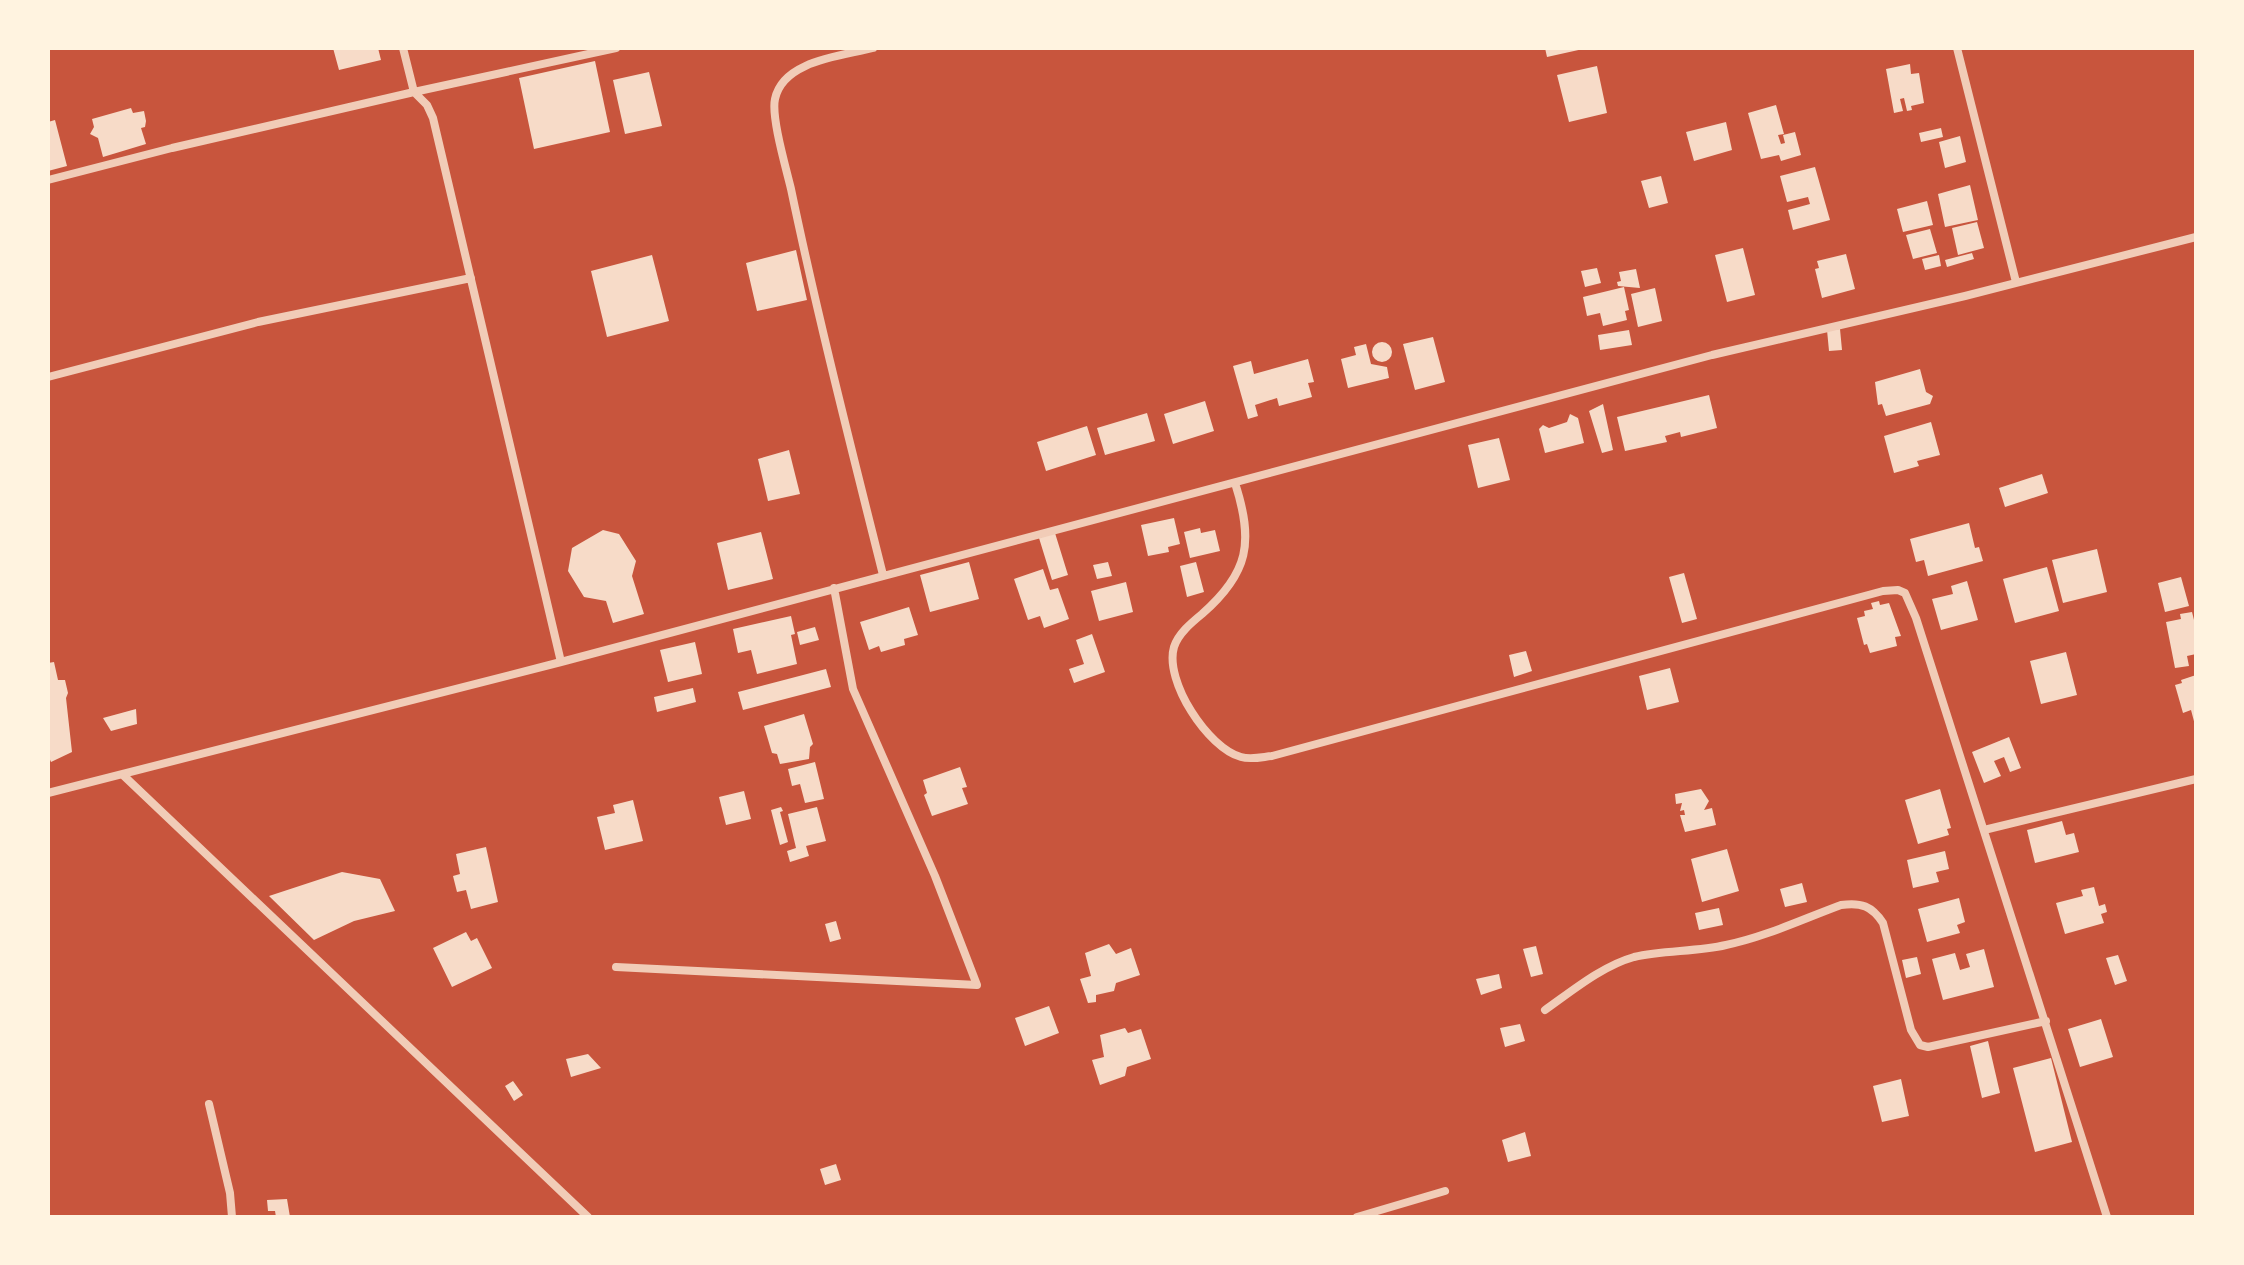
<svg xmlns="http://www.w3.org/2000/svg" width="2244" height="1265" font-family="'Nunito Sans',sans-serif">
<style>
.building{fill:#f7dbc8}
.lines{fill:none;stroke-linecap:round;stroke-linejoin:round}
.minor{stroke:#f1ccb7;stroke-width:8}
</style>
<rect width="100%" height="100%" fill="#c8553d"/>
<path class="building" d="M 333,48 L 378,48 L 381,60 L 339,70 Z
M 1545,48 L 1583,48 L 1583,49 L 1547,57 Z
M 595,61 L 610,132 L 534,149 L 519,78 Z
M 1910,64 L 1911,74 L 1919,73 L 1924,103 L 1911,106 L 1912,110 L 1907,111 L 1904,98 L 1900,99 L 1903,111 L 1894,113 L 1886,69 Z
M 1597,66 L 1607,113 L 1569,122 L 1557,75 Z
M 649,72 L 662,126 L 625,134 L 613,80 Z
M 1776,105 L 1784,134 L 1778,135 L 1781,144 L 1785,143 L 1783,135 L 1795,132 L 1801,155 L 1781,161 L 1779,155 L 1761,159 L 1748,113 Z
M 131,108 L 133,113 L 144,111 L 146,121 L 145,127 L 141,128 L 146,144 L 103,157 L 98,138 L 90,134 L 94,127 L 92,119 Z
M 55,120 L 67,166 L 48,171 L 48,122 Z
M 1726,122 L 1732,150 L 1694,161 L 1686,132 Z
M 1941,128 L 1943,137 L 1921,142 L 1919,133 Z
M 1960,136 L 1966,162 L 1945,168 L 1939,142 Z
M 1815,167 L 1830,220 L 1793,230 L 1788,210 L 1810,204 L 1808,197 L 1787,202 L 1780,176 Z
M 1661,176 L 1668,203 L 1649,208 L 1641,181 Z
M 1970,185 L 1978,220 L 1945,227 L 1938,194 Z
M 1927,201 L 1933,225 L 1903,232 L 1897,209 Z
M 1977,222 L 1984,248 L 1958,255 L 1952,228 Z
M 1930,229 L 1937,253 L 1913,259 L 1906,235 Z
M 1743,248 L 1755,295 L 1727,302 L 1715,255 Z
M 796,250 L 807,300 L 757,311 L 746,263 Z
M 1972,253 L 1974,259 L 1947,267 L 1945,260 Z
M 1846,254 L 1855,289 L 1822,298 L 1815,269 L 1819,268 L 1817,261 Z
M 652,255 L 669,321 L 607,337 L 591,271 Z
M 1939,255 L 1941,266 L 1925,270 L 1922,259 Z
M 1597,268 L 1601,283 L 1585,287 L 1581,271 Z
M 1636,269 L 1640,288 L 1618,286 L 1617,282 L 1621,281 L 1619,272 Z
M 1624,287 L 1629,310 L 1625,311 L 1627,320 L 1603,326 L 1600,313 L 1587,316 L 1583,297 Z
M 1655,288 L 1662,321 L 1638,327 L 1631,294 Z
M 1840,329 L 1842,350 L 1829,351 L 1827,330 Z
M 1629,330 L 1632,345 L 1600,350 L 1598,335 Z
M 1433,337 L 1445,382 L 1415,390 L 1403,344 Z
M1372 352a10 10 0 1 1 20 0a10 10 0 1 1-20 0Z
M 1366,344 L 1371,364 L 1387,367 L 1389,378 L 1348,388 L 1341,359 L 1356,355 L 1354,347 Z
M 1308,359 L 1314,382 L 1308,383 L 1312,397 L 1279,406 L 1277,398 L 1255,405 L 1258,416 L 1248,419 L 1233,366 L 1251,361 L 1254,374 Z
M 1920,369 L 1926,392 L 1933,396 L 1930,404 L 1886,416 L 1882,404 L 1878,405 L 1875,382 Z
M 1709,395 L 1717,428 L 1681,437 L 1680,432 L 1665,436 L 1667,442 L 1625,451 L 1617,417 Z
M 1205,401 L 1214,431 L 1173,444 L 1164,414 Z
M 1603,404 L 1613,450 L 1602,453 L 1589,411 Z
M 1147,413 L 1155,441 L 1105,455 L 1097,428 Z
M 1570,414 L 1578,418 L 1584,443 L 1545,453 L 1539,429 L 1543,425 L 1549,428 L 1567,422 Z
M 1931,422 L 1940,455 L 1917,461 L 1919,466 L 1894,473 L 1884,436 Z
M 1087,426 L 1096,455 L 1046,471 L 1037,442 Z
M 1499,438 L 1510,480 L 1478,488 L 1468,445 Z
M 789,450 L 800,494 L 768,501 L 758,459 Z
M 2042,474 L 2048,493 L 2005,507 L 1999,488 Z
M 1174,518 L 1180,544 L 1168,547 L 1169,552 L 1148,556 L 1141,525 Z
M 1969,523 L 1975,548 L 1979,547 L 1983,561 L 1928,576 L 1924,560 L 1916,562 L 1910,539 Z
M 1200,528 L 1201,533 L 1215,530 L 1220,551 L 1190,558 L 1184,532 Z
M 603,530 L 619,534 L 636,561 L 632,576 L 644,614 L 613,623 L 606,601 L 584,597 L 568,571 L 572,548 Z
M 761,532 L 773,579 L 728,590 L 717,543 Z
M 1055,533 L 1068,575 L 1052,580 L 1039,538 Z
M 2097,549 L 2107,592 L 2063,603 L 2052,560 Z
M 969,562 L 979,599 L 930,612 L 920,575 Z
M 1108,562 L 1112,576 L 1097,579 L 1093,565 Z
M 1196,562 L 1204,592 L 1187,597 L 1180,566 Z
M 2047,567 L 2059,611 L 2015,623 L 2003,579 Z
M 1043,569 L 1050,590 L 1058,588 L 1069,619 L 1044,628 L 1040,616 L 1028,620 L 1014,579 Z
M 1684,573 L 1697,619 L 1682,623 L 1669,577 Z
M 2181,577 L 2189,606 L 2165,612 L 2158,583 Z
M 1967,581 L 1978,620 L 1941,630 L 1932,599 L 1953,594 L 1951,586 Z
M 1126,582 L 1133,612 L 1099,621 L 1091,591 Z
M 1879,601 L 1880,605 L 1889,603 L 1901,636 L 1895,637 L 1897,646 L 1870,653 L 1867,644 L 1864,645 L 1857,618 L 1865,616 L 1864,611 L 1873,609 L 1871,603 Z
M 909,607 L 918,635 L 904,639 L 905,645 L 881,652 L 879,646 L 869,650 L 860,622 Z
M 2192,612 L 2196,628 L 2196,654 L 2187,656 L 2189,666 L 2175,668 L 2166,622 L 2181,619 L 2180,614 Z
M 791,616 L 795,634 L 791,635 L 797,664 L 757,674 L 751,650 L 738,653 L 733,629 Z
M 815,627 L 819,640 L 800,645 L 797,632 Z
M 1092,634 L 1105,672 L 1074,683 L 1069,669 L 1084,664 L 1076,640 Z
M 695,642 L 702,674 L 668,682 L 660,650 Z
M 1526,651 L 1532,671 L 1514,677 L 1509,655 Z
M 2066,652 L 2077,695 L 2041,704 L 2030,661 Z
M 54,662 L 58,680 L 65,680 L 68,693 L 66,698 L 72,752 L 51,762 L 48,755 L 48,663 Z
M 1670,668 L 1679,702 L 1647,710 L 1639,676 Z
M 826,669 L 831,687 L 743,710 L 738,692 Z
M 2196,675 L 2196,725 L 2195,725 L 2191,710 L 2183,713 L 2175,685 L 2182,683 L 2181,680 Z
M 693,688 L 696,702 L 657,712 L 654,697 Z
M 136,709 L 137,724 L 111,731 L 103,718 Z
M 804,714 L 813,744 L 810,747 L 809,759 L 780,764 L 777,754 L 772,753 L 764,726 Z
M 2009,737 L 2021,768 L 2010,772 L 2004,757 L 1994,761 L 2001,776 L 1984,783 L 1972,752 Z
M 815,762 L 824,799 L 805,803 L 800,784 L 792,786 L 788,769 Z
M 960,767 L 967,787 L 962,788 L 968,804 L 932,816 L 924,795 L 927,793 L 923,780 Z
M 1701,789 L 1709,801 L 1704,810 L 1712,808 L 1716,825 L 1685,832 L 1680,815 L 1685,815 L 1684,810 L 1680,811 L 1682,803 L 1676,804 L 1675,794 Z
M 1940,789 L 1951,828 L 1947,829 L 1949,835 L 1918,844 L 1905,800 Z
M 744,791 L 751,819 L 726,825 L 719,797 Z
M 633,800 L 643,841 L 605,850 L 597,817 L 615,813 L 613,805 Z
M 781,807 L 783,811 L 780,812 L 788,842 L 780,845 L 771,810 Z
M 817,807 L 826,841 L 806,846 L 809,856 L 790,862 L 787,851 L 796,848 L 788,814 Z
M 2062,821 L 2066,835 L 2074,833 L 2079,852 L 2035,863 L 2027,830 Z
M 486,847 L 498,902 L 471,909 L 466,890 L 457,892 L 453,876 L 460,874 L 456,854 Z
M 1727,849 L 1739,891 L 1702,902 L 1691,859 Z
M 1945,851 L 1949,869 L 1936,872 L 1939,882 L 1913,888 L 1907,860 Z
M 342,872 L 380,879 L 395,911 L 354,921 L 314,940 L 269,896 Z
M 1802,883 L 1807,902 L 1785,907 L 1780,889 Z
M 2094,887 L 2099,906 L 2105,904 L 2107,912 L 2101,914 L 2104,923 L 2065,934 L 2056,903 L 2083,896 L 2081,890 Z
M 1959,898 L 1965,922 L 1957,925 L 1960,933 L 1927,942 L 1918,909 Z
M 1719,908 L 1723,925 L 1699,930 L 1695,913 Z
M 836,921 L 841,939 L 830,942 L 825,924 Z
M 466,932 L 471,941 L 477,938 L 492,968 L 452,987 L 433,948 Z
M 1109,944 L 1116,954 L 1131,948 L 1140,975 L 1116,983 L 1114,991 L 1096,995 L 1096,1002 L 1088,1003 L 1080,979 L 1091,976 L 1085,953 Z
M 1536,946 L 1543,974 L 1531,977 L 1523,949 Z
M 1984,949 L 1994,987 L 1943,1000 L 1932,959 L 1955,953 L 1960,970 L 1970,967 L 1966,954 Z
M 2118,955 L 2127,981 L 2115,985 L 2106,958 Z
M 1917,957 L 1921,974 L 1906,978 L 1902,960 Z
M 1499,974 L 1502,988 L 1481,995 L 1476,979 Z
M 1049,1006 L 1059,1033 L 1025,1046 L 1015,1018 Z
M 2101,1019 L 2113,1057 L 2080,1067 L 2068,1029 Z
M 1520,1024 L 1525,1041 L 1505,1047 L 1500,1028 Z
M 1125,1028 L 1128,1033 L 1141,1029 L 1151,1059 L 1127,1067 L 1125,1076 L 1100,1085 L 1092,1060 L 1104,1057 L 1100,1035 Z
M 1988,1041 L 2000,1093 L 1982,1098 L 1970,1046 Z
M 588,1054 L 601,1068 L 571,1077 L 566,1059 Z
M 2051,1058 L 2072,1142 L 2035,1152 L 2013,1068 Z
M 1901,1079 L 1909,1116 L 1882,1122 L 1873,1086 Z
M 513,1081 L 523,1095 L 514,1101 L 505,1086 Z
M 1525,1132 L 1531,1156 L 1508,1162 L 1502,1140 Z
M 836,1164 L 841,1180 L 825,1185 L 820,1169 Z
M 287,1199 L 290,1217 L 276,1217 L 275,1211 L 268,1211 L 267,1200 Z"/>
<g class="lines">
<path class="minor" d="M 403,48 L 414,92 L 616,48
M 873,48 C 843,56 783,60 775,99 C 771,117 786,168 791,189 C 818,318 851,447 883,575
M 1957,48 L 2016,282
M 48,180 L 172,148 L 414,92 L 427,105 L 433,118 L 561,662
M 48,377 L 258,322 L 471,278
M 1235,483 C 1254,542 1249,573 1202,614 C 1191,623 1178,634 1174,647 C 1164,681 1208,748 1241,757 C 1251,760 1262,757 1272,756 L 1883,591 L 1898,590 L 1905,593 L 1916,618 L 2107,1217
M 123,775 L 588,1217
M 48,793 L 561,662 L 1712,355 L 1965,296 L 2196,237
M 1984,830 L 2196,779
M 616,967 L 977,985 L 935,876 L 853,689 L 834,588
M 1545,1010 C 1572,991 1602,966 1634,957 C 1664,950 1696,952 1726,945 C 1765,937 1803,919 1841,905 C 1861,902 1872,906 1883,923 L 1911,1030 L 1920,1045 L 1928,1047 L 2046,1021
M 209,1104 L 230,1193 L 232,1217
M 1357,1217 L 1445,1191"/>
</g>
<rect width="2244" height="1265" fill="none" stroke="#fff3e0" stroke-width="100"/>
</svg>
